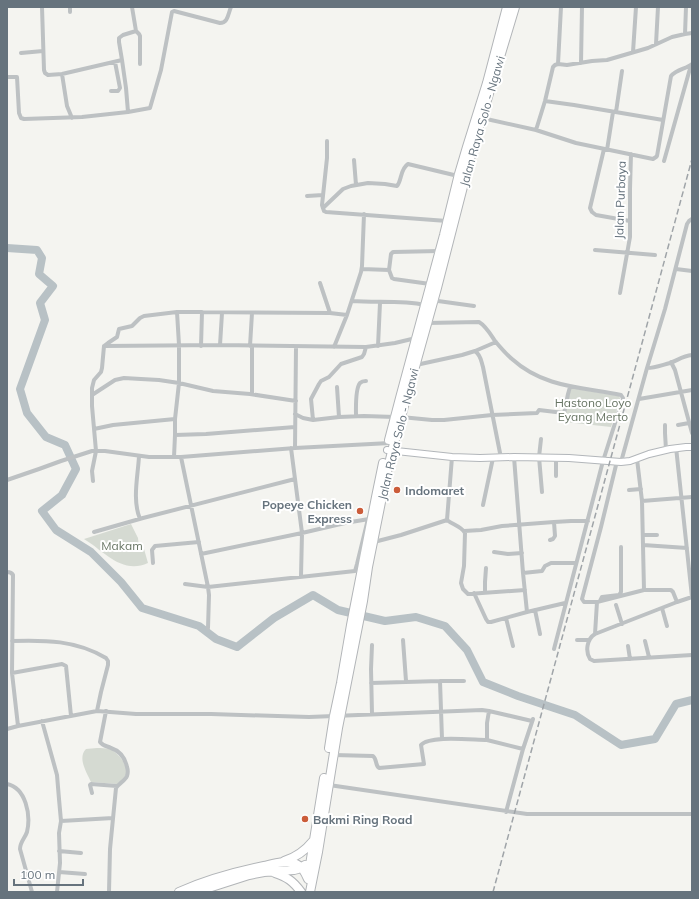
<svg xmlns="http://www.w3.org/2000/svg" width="699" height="899" font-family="Mulish,sans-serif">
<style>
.green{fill:#d5dad2}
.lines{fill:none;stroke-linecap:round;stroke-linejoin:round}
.river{stroke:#b8c1c5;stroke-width:8}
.secondary-casing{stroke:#b2b6ba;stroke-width:8}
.highway-casing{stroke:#b2b5b8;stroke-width:10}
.street{stroke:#bdc1c3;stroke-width:4}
.secondary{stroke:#fff;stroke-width:6}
.highway{stroke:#fff;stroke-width:8}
.rail{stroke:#9fa4a8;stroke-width:1.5;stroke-dasharray:6 3;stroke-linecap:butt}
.poi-dot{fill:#cb5c39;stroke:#fff;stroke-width:1.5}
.labels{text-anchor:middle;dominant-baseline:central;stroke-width:4;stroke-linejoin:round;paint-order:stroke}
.street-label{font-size:12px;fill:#66737d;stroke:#fff}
.park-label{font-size:12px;fill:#687564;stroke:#fff}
.poi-label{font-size:12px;font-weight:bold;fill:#66737d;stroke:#fff;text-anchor:start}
</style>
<rect width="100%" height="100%" fill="#f4f4f0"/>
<path class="green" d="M 571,388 L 619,396 L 620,398 L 620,401 L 611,427 L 565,422 L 567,405 Z
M 131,524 L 138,538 L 139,548 L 144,549 L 148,563 C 122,575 104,551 84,539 Z
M 97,748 C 101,748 106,748 110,749 C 118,753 129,765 126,775 C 124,779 120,781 117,784 L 91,782 C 87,773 77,758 86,749 Z"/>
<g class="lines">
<path class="river" d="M 7,248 L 37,250 L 42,258 L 39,274 L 53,286 L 40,303 L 45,320 L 20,389 L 27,413 L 46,437 L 65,445 L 76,469 L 62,495 L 42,511 L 56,530 L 91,552 L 121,582 L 142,608 L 199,626 L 216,639 L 237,647 L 274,618 L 313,595 L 338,610 L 385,621 L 416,617 L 445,626 L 467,650 L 483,682 L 518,696 L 575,715 L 621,745 L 655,739 L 676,704 L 692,700"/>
<defs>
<path id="secondary" d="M 387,450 L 452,457 L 480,458 L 514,457 L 569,458 L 621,462 L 630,461 L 649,454 L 670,449 L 686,447 L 692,447"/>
<path id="highway" d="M 389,440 L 400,398 L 444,235 L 459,174 L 467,147 L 487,83 L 507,7
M 329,748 L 334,716 L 341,683 L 351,625 L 376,497 L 383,463
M 284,861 C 297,857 305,851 313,841
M 309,871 L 324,778
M 275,873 C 287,877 293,881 301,892
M 179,892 C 206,880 235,872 264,866 C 273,864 285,860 294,863 C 302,866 305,872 308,879
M 196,892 L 249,875 L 264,872 L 294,870 L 298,869 L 305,865
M 310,892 L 318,852 L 338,728 L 363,601 L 368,567 L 387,472 L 396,435 L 437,288 L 475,140 L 515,7"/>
</defs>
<use href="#secondary" class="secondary-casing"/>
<use href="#highway" class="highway-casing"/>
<path class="street" d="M 42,7 L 44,70 L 45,73 L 48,75 L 62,74 L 122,60 L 119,42 L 119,38 L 123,35 L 136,31 L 132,7
M 70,7 L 70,12
M 136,31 L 139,34 L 140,36 L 140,64
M 685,34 L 686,7
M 656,44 L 658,7
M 633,52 L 636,7
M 21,53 L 43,51
M 122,60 L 126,88 L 128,112
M 581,63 L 582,7
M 558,64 L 561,7
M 62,74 L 67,106 L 72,118
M 7,77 L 17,77 L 19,113 L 21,118 L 24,119 L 82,117 L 128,112 L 150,108 L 161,70 L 172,12 L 174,11 L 220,23 C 228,23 228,14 231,7
M 111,91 L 118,91 L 120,88 L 115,62
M 545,101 L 574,105 L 663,120
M 616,112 L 622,71
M 482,118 L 536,130 L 576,143 L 653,159 L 656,157 L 657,156 L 671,76 C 677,69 686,69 692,64
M 536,130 L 545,101 L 553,67 L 555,65 L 558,64 L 567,65 L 592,61 L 607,60 L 648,48 L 672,37 L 685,34 L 692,33
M 327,141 L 327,158 L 322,205 L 324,211 L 326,212 L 447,221
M 604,149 L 590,208 L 592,212 L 596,215 L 630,221
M 607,150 L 613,112
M 354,160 L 356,185
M 664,161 L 691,65
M 307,196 L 323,195
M 323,208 L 343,189 L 351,186 L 368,183 L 385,184 L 397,186 C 402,180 400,169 408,164 L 458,176
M 595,250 L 655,255
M 362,269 L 389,270 L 391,254 L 393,252 L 439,251
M 676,269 L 692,271
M 389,270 L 392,278 L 394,279 L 430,284
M 320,283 L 330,313
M 620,293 L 630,237 L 630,189 L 631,154
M 352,301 C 376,303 401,300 425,305
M 433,301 L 438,301 L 474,306
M 427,323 L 479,322 C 486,326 491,335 495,341 C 500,347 506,354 512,359 C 544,388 582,387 621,395 L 623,398 L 603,461 L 554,649
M 220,345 L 222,313
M 104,346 L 220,345 L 366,347 L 395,343 L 416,338
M 201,346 L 202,312
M 250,346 L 252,313
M 378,346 L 380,303
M 334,347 L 347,315 L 361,272 L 362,266 L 364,214
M 475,351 L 496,342
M 671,362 L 675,370 L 692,433
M 416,365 L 462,355 L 475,351 C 481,355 481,361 483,367 L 501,458
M 647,368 C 655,368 662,365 670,363 C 678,360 683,356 692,355
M 337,387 L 339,417
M 252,394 L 252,346
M 92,395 L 115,380 L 124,378 L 141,379 L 159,380 L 179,383 L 213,391 L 250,394 L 296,401
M 639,399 L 692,390
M 295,414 L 303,418 L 313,420 L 339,417 L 364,416 L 395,417
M 356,416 C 356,408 355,389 360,383 C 361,382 364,381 366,381
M 401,417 L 432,420 L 444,420 L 492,415 L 537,413 L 539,410 L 564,413
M 563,419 L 568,394 L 570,387
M 313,420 L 311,399 L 319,384 L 321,381 L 329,377 L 341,364 L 362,357 L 364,354 L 366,347
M 665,425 L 665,433 L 666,450
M 678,425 L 689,423
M 94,429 L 113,425 L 175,419
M 175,435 L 206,434 L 295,427
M 541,439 L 539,457 L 542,492
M 676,447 L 692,597
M 291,448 L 302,533 L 301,576
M 295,448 L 296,347
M 139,456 C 138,476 132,500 140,519
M 174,457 L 175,435 L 175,419 L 179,383 L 179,345 L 177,312
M 181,457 L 208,587 L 209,595 L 208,628
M 556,457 L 556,476
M 617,461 L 601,527 L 582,599 L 584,602 L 597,602 L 644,590 L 642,501 L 637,459
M 621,462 L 647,368 L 665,309 L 687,224 L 689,221 L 692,219
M 7,480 L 39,469 L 61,461 L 92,451 L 105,451 L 149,457 L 181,457 L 295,448 L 390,443
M 93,481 L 92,471 L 96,451 L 92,406 L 92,388 L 94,380 L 101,372 L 102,368 L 104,346 L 108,343 L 117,337 L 119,329 L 132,326 L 140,318 L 144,316 L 177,312 L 202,312 L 330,313 L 347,315
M 629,490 L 641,489
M 642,501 L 692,497
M 483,505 L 493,458
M 447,520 L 452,457
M 464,531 L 481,530 L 502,526 L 554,522 L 571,521 L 588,521
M 94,532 L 143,518 L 295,479
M 643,535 L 657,535
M 550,540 L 553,539 L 555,536 L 554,522
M 374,542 L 401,535 L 447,520 C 453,525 461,526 465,533 L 464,566 L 461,583 L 463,589 L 468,594 L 525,590
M 643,545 L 687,548
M 494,552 L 508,554 L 522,553
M 201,554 L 302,533 L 345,523 L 369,519
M 153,563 L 152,550 L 155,546 L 199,542
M 7,572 C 10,572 12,573 13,575 L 12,673 L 18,726
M 523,573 L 542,571 L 545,566 L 551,563 L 576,563
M 185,584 L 208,587 L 355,571 L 357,564 L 368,519
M 644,590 L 671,590 L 673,592 L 677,602
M 485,592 L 485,582 L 486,568
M 474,593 L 486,619 L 488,622 L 491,622 L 527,612 L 523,573 L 514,457
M 692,597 L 677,602 L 595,634 C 587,639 585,651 590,659 L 594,661 L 692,655
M 600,601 L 602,597 L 619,595 L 621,592 L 621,547
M 616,605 L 622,624
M 662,608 L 667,626
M 535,610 L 540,634
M 527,612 L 565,603
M 506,618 L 513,646
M 595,634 L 597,602
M 403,640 L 406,681
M 577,640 L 589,640
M 12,641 C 45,640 76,640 106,658 L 108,661 L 108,665 L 101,692 L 97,711
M 645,641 L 649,657
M 372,645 L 371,669 L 372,714
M 628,646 L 630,659
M 12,673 L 62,664 L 66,666 L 71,716
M 440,681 L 442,739
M 371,683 L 440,681 L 464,681
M 106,711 L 100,742 C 103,746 107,746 111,748 C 120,751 125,758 127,767 C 128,770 128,773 127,776 C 125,781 119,783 116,788 L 110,849 L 109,892
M 489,711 L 532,721
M 42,721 L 57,775 L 59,799 L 61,821 L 59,833 L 60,863 L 57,892
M 7,729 L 18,726 L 97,711 L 136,714 L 211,714 L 309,717 L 482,710 L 489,711 L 487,723 L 487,740 L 523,749
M 334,755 L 373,756 C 377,759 375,765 379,768 L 424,764 L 421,745 C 429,735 473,740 487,740
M 7,784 C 26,788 31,815 27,832 C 25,838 20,842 20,849 L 32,892
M 329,785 L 527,814 L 692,814
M 92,793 L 90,785 L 91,784 L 117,786
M 506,812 L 523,749 L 533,719
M 61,821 L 113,818
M 59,851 L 81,853
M 59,872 L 85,874"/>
<use href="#secondary" class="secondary"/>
<use href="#highway" class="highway"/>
<path class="rail" d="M 493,892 L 692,159"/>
</g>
<g class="poi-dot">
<circle cx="397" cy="490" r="4"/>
<circle cx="360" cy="511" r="4"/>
<circle cx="305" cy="819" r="4"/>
</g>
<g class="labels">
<g class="street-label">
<text transform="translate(482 121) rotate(-74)">Jalan Raya Solo - Ngawi</text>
<text transform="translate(620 200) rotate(-88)">Jalan Purbaya</text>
<text transform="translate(398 434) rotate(-76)">Jalan Raya Solo - Ngawi</text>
</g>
<g class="park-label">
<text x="593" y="402">Hastono Loyo<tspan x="593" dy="14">Eyang Merto</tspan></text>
<text x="122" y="545">Makam</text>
</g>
<g class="poi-label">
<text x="405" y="490">Indomaret</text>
<text x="352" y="504" text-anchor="end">Popeye Chicken<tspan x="352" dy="14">Express</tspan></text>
<text x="313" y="819">Bakmi Ring Road</text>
</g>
</g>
<rect width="699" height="899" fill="none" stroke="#66737d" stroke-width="16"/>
<path d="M14 879v6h69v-6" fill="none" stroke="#66737d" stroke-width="2"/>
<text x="20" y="879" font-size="12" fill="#66737d" stroke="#ffffff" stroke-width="3" paint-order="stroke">100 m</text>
</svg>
